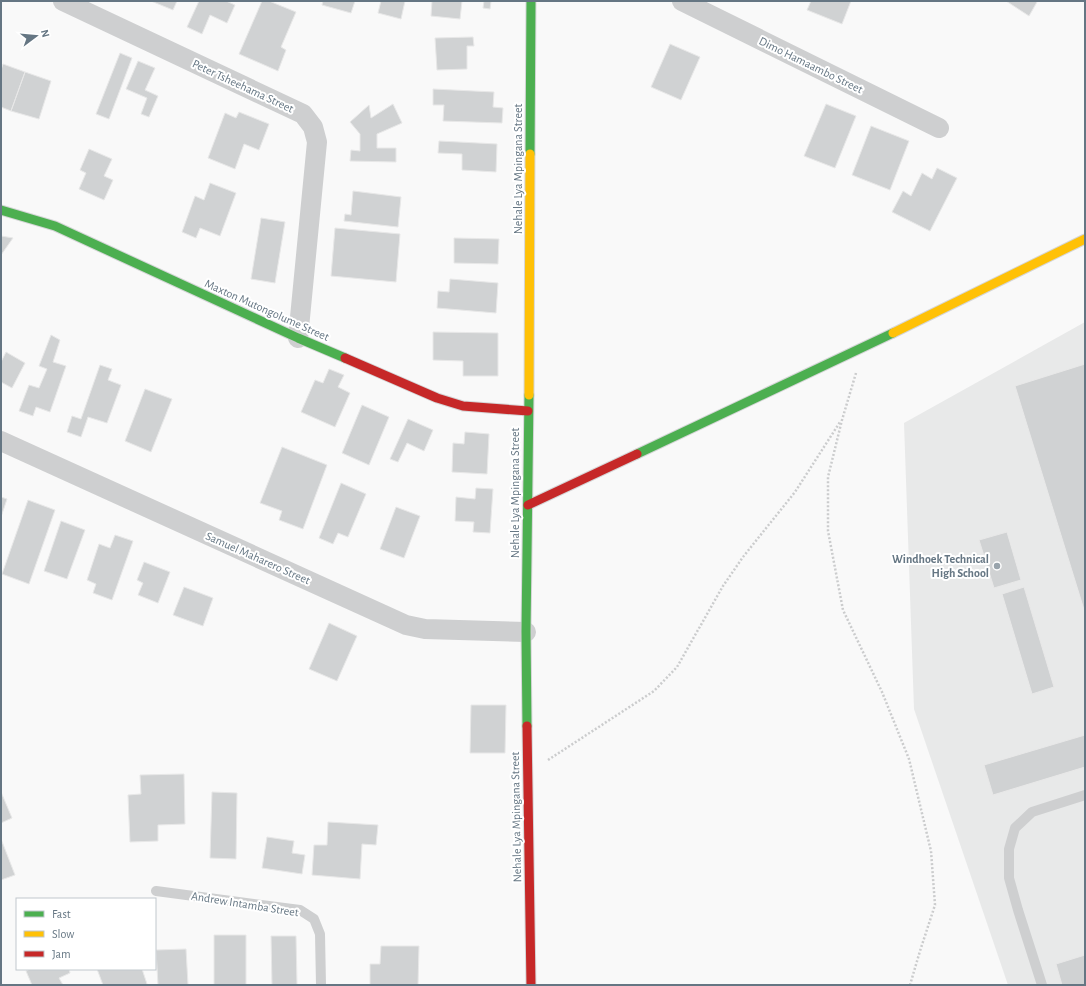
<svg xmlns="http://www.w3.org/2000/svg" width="1086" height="986" font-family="'Alegreya Sans',sans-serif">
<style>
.built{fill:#e8e9e9}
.building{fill:#d0d2d3;stroke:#e8e8e8}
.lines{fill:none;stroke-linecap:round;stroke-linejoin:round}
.fast-casing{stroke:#d5d6d7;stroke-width:11}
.slow-casing{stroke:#d5d6d7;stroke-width:11}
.jam-casing{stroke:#d5d6d7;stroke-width:11}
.path{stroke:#cbcccd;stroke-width:2.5;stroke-dasharray:2 2;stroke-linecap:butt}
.lane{stroke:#cecfd0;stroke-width:10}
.street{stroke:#cecfd0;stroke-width:20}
.fast{stroke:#4caf50;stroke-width:9}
.slow{stroke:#ffc107;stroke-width:9}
.jam{stroke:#c62828;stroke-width:9}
.poi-dot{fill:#99a4ac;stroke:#fff;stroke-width:1.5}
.labels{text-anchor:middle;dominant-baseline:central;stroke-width:4;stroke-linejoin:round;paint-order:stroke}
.street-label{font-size:12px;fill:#657683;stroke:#fff}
.poi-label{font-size:12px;font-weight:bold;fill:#657683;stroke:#fff;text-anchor:end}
</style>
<rect width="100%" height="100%" fill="#f9f9f9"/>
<path class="built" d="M 1085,322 L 1085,985 L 1008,985 L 914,709 L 904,423 Z"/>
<path class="building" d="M 151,1 L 177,1 L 173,10 Z
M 199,1 L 226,1 L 235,5 L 227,23 L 210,15 L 202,34 L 187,27 Z
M 262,1 L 269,1 L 296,12 L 281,47 L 286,50 L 278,71 L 239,54 Z
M 323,1 L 355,1 L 351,13 L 322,5 Z
M 381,1 L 405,1 L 401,19 L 378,13 Z
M 432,1 L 462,1 L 460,19 L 431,16 Z
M 484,1 L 491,1 L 490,9 L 483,8 Z
M 811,1 L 851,1 L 842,24 L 807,10 Z
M 1006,1 L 1035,1 L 1037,2 L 1029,16 Z
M 473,37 L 474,46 L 467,46 L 467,69 L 437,70 L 435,38 Z
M 670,44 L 700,57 L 681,100 L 651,87 Z
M 120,53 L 132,58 L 109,119 L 96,114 Z
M 138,61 L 155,68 L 145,90 L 158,96 L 149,117 L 141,114 L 147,98 L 126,89 Z
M 3,64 L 25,72 L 11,111 L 1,107 L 1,70 Z
M 25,72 L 51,81 L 39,119 L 11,111 Z
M 433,89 L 494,92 L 493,107 L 503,108 L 502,123 L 443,121 L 444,105 L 433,105 Z
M 393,104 L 402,123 L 377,134 L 377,148 L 396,148 L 396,162 L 350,161 L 351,150 L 360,151 L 360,134 L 350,122 L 369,105 L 371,118 Z
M 826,104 L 856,116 L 835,168 L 804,156 Z
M 239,112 L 269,124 L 259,150 L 244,144 L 235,169 L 208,158 L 225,113 L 236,118 Z
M 871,126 L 909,141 L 890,190 L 852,175 Z
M 439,141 L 497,144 L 496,172 L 462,170 L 462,154 L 438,153 Z
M 89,149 L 112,159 L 104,176 L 113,180 L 104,200 L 79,189 L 86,173 L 80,170 Z
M 937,168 L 957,178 L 930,231 L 892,212 L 903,191 L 911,196 L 922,173 L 932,179 Z
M 210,183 L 236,193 L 220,236 L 200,228 L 196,238 L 182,232 L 195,196 L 204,200 Z
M 353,191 L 401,197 L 398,227 L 344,221 L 345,214 L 351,215 Z
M 261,218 L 285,222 L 275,283 L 251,279 Z
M 335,228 L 400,234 L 396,282 L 331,276 Z
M 1,236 L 13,238 L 1,255 Z
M 454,238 L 499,239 L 498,264 L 454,263 Z
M 450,279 L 498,283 L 496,313 L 437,308 L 438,291 L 449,292 Z
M 433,332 L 498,333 L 498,376 L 463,376 L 463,361 L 433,360 Z
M 51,335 L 60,340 L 53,362 L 66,366 L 50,412 L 36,407 L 33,416 L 19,411 L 29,385 L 39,388 L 47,369 L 39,366 Z
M 6,352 L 25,363 L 12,388 L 1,382 L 1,362 Z
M 1085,364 L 1085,613 L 1015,386 Z
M 100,365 L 112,369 L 108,380 L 121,385 L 107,423 L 88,417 L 81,437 L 67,432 L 72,416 L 81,419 Z
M 329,369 L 344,375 L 338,387 L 350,393 L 335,427 L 301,412 L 315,380 L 323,383 Z
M 145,389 L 172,399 L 151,452 L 125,441 Z
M 362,405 L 389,417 L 369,465 L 342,453 Z
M 408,419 L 433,430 L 424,451 L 407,443 L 398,462 L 390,459 Z
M 465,432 L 489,434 L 487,474 L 452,472 L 453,443 L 464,444 Z
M 282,447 L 327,465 L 303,529 L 279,520 L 282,511 L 260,503 Z
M 341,483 L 366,494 L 348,537 L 338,533 L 333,544 L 319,538 Z
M 476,488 L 493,489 L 490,533 L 473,532 L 474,522 L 455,521 L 456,497 L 475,499 Z
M 1,497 L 7,499 L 1,517 Z
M 28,500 L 55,510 L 29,584 L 2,574 Z
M 396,507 L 420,516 L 404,558 L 380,549 Z
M 61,521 L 85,530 L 67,579 L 44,571 Z
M 1007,532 L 1021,580 L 994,588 L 979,540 Z
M 115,535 L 133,541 L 112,600 L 93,593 L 96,584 L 87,580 L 99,544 L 110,548 Z
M 144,562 L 170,572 L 158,603 L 138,595 L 143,583 L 137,580 Z
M 184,587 L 213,598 L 203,626 L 173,615 Z
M 1024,587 L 1054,687 L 1032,694 L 1002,594 Z
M 329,623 L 357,636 L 337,681 L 309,669 Z
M 471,705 L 506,705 L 505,753 L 470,753 Z
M 1085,735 L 1085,767 L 993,795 L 984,765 Z
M 184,774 L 185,824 L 158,825 L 158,841 L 130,842 L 128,795 L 141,794 L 140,775 Z
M 1,792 L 12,818 L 1,823 Z
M 212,792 L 237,793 L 236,859 L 210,858 Z
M 328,822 L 378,825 L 376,845 L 362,844 L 360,879 L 312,875 L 314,845 L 327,845 Z
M 267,837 L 294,841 L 292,853 L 305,855 L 302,874 L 262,868 Z
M 1,839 L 15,875 L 1,880 Z
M 214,935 L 246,935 L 246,985 L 214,985 Z
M 271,936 L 296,936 L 297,985 L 272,985 Z
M 381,946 L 419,946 L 418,985 L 370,985 L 370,964 L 380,964 Z
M 186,949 L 188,985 L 158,985 L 156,950 Z
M 1085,955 L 1085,985 L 1062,985 L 1056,964 Z
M 30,969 L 69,969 L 70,973 L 59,978 L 63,985 L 32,985 L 26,971 Z
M 97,969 L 142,969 L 147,984 L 145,985 L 103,985 Z"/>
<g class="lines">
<defs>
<path id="fast" d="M 530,154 L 531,1
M 1,210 L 55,226 L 298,338 L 345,358
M 637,454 L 893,333
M 527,726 L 526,632 L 529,395"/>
<path id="slow" d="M 893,333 L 1085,239
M 529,395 L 530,154"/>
<path id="jam" d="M 345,358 L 437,398 L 463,406 L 528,411
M 528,505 L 637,454
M 527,726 L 531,985"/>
</defs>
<use href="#fast" class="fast-casing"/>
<use href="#slow" class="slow-casing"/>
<use href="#jam" class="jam-casing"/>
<path class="path" d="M 856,373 L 842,420 L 828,477 L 828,531 L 843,610 L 882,692 L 909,759 L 931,851 L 935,905 L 920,951 L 910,985
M 548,760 L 654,691 L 677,667 L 723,586 L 743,557 L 795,492 L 840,422"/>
<path class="lane" d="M 156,891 L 300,910 L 314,919 L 320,934 L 321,985
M 1042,985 L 1018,910 L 1009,878 L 1009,849 L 1015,828 L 1032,812 L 1085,795"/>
<path class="street" d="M 63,1 L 303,114 L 313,127 L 317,142 L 298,338
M 682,1 L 939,128
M 1,441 L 406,625 L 425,629 L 526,632"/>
<use href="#fast" class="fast"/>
<use href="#slow" class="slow"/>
<use href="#jam" class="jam"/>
</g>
<circle class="poi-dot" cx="997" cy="566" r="4"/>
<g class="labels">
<g class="street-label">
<text transform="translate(811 65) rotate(26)">Dimo Hamaambo Street</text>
<text transform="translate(243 86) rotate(25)">Peter Tsheehama Street</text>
<text transform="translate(518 169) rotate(-90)">Nehale Lya Mpingana Street</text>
<text transform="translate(267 310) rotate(24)">Maxton Mutongolume Street</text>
<text transform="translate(515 493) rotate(-90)">Nehale Lya Mpingana Street</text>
<text transform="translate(258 558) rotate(24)">Samuel Maharero Street</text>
<text transform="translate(516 817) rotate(-91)">Nehale Lya Mpingana Street</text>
<text transform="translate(245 904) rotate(9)">Andrew Intamba Street</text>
</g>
<g class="poi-label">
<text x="989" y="559">Windhoek Technical<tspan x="989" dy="14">High School</tspan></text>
</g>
</g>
<rect width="1086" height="986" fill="none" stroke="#657683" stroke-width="4"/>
<rect x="16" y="898" width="140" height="72" fill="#ffffff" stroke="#c1c8cd"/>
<rect x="24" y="911" width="20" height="6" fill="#4caf50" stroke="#c1c8cd"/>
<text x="52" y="918" font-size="12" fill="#657683">Fast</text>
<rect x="24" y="931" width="20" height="6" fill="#ffc107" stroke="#c1c8cd"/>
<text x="52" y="938" font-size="12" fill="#657683">Slow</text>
<rect x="24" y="951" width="20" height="6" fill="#c62828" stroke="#c1c8cd"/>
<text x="52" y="958" font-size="12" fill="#657683">Jam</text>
<g transform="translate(36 36) rotate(74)" stroke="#ffffff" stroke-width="3" paint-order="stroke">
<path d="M0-3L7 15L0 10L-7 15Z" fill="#657683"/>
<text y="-6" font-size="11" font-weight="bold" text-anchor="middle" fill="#657683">N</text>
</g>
</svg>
